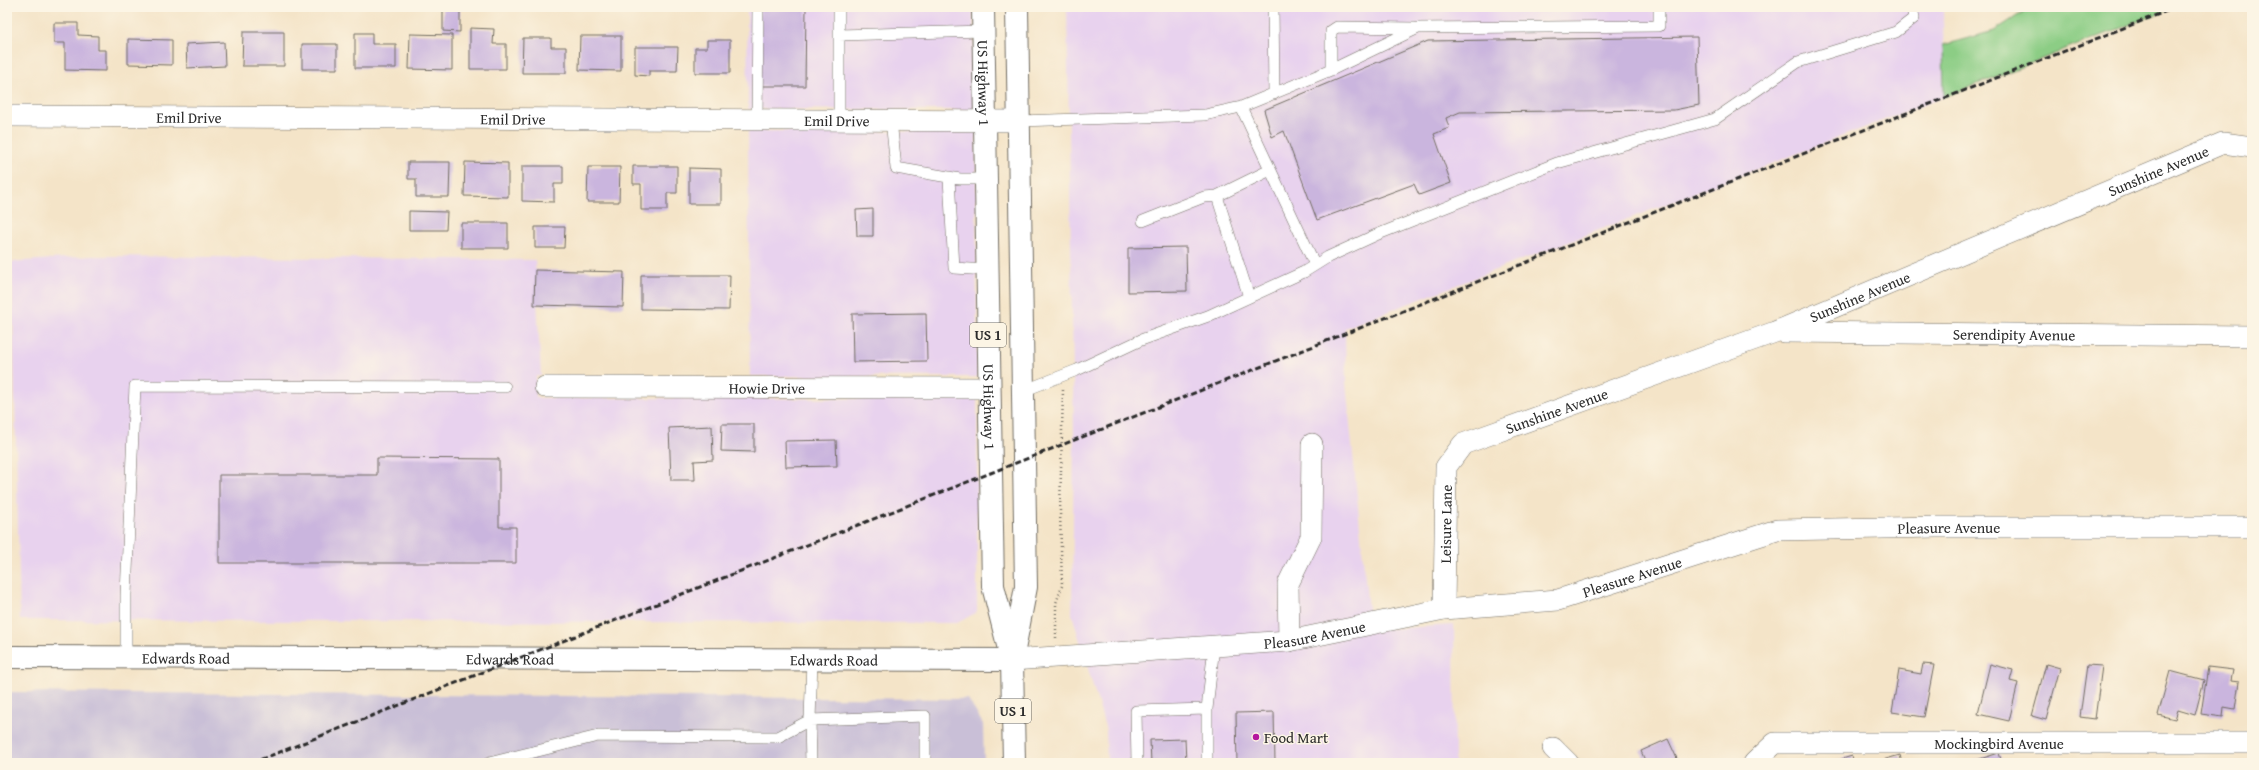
<svg xmlns="http://www.w3.org/2000/svg" width="2259" height="770" font-family="'Gentium Book Plus',serif">
<style>
.built{fill:#e8d2ee}
.industrial{fill:#c9bfd7}
.green{fill:#8ccd85;stroke:#5c7c58}
.building{fill:#cab5de}
.lines{fill:none;stroke-linecap:round;stroke-linejoin:round}
.service-casing{stroke:#716c62;stroke-width:12}
.minor-casing{stroke:#716c62;stroke-width:22}
.secondary-casing{stroke:#716c62;stroke-width:24}
.primary-casing{stroke:#716c62;stroke-width:24}
.path{stroke:#716c62;stroke-width:2.5;stroke-dasharray:1 3;stroke-linecap:butt}
.service{stroke:#fff;stroke-width:11}
.minor{stroke:#fff;stroke-width:21}
.secondary{stroke:#fff;stroke-width:22}
.primary{stroke:#fff;stroke-width:22}
.rail{stroke:#2b2b2b;stroke-width:3;stroke-dasharray:6 3;stroke-linecap:butt}
.poi-dot{fill:#b5179e;stroke:#fcf5e5;stroke-width:1.5}
.labels{text-anchor:middle;dominant-baseline:central;stroke-width:3;stroke-linejoin:round;paint-order:stroke}
.shield{fill:#fcf5e5;stroke:#6a6863;stroke-width:1}
.shield-label{font-size:14px;font-weight:bold;fill:#2b2b2b}
.street-label{font-size:15px;fill:#2b2b2b;stroke:#fcf5e5}
.poi-label{font-size:15px;fill:#2b2b2b;stroke:#fcf5e5;text-anchor:start}
</style>
<rect width="100%" height="100%" fill="#fcf5e5"/>
<filter id="ink" filterUnits="userSpaceOnUse"><feTurbulence type="fractalNoise" baseFrequency=".025" numOctaves="2"/><feDisplacementMap in="SourceGraphic" scale="8" xChannelSelector="R" yChannelSelector="G"/><feConvolveMatrix kernelMatrix="1 2 1 2 8 2 1 2 1" color-interpolation-filters="sRGB"/></filter>
<filter id="wash" filterUnits="userSpaceOnUse"><feTurbulence type="fractalNoise" baseFrequency=".012" numOctaves="4" result="noise"/><feDisplacementMap in="SourceGraphic" scale="16" xChannelSelector="R" yChannelSelector="G"/><feGaussianBlur stdDeviation="0.9" result="paint"/><feColorMatrix in="noise" values="0 0 0 0 0 0 0 0 0 0 0 0 0 0 0 0 0 1.4 0 .05"/><feComposite in="paint" operator="in"/></filter>
<g filter="url(#wash)">
<rect width="100%" height="100%" fill="#f4e4c8"/>
<path class="built" d="M 747,7 L 973,7 L 975,110 L 748,109 Z
M 1067,7 L 1943,7 L 1944,97 L 1345,328 L 1346,383 L 1370,630 L 1454,625 L 1455,763 L 1107,763 L 1106,730 L 1072,614 L 1074,436 Z
M 748,131 L 976,132 L 977,377 L 750,376 Z
M 92,256 L 535,260 L 541,376 L 536,376 L 536,398 L 977,399 L 977,612 L 957,623 L 20,620 L 12,262 Z"/>
<path class="industrial" d="M 7,692 L 968,699 L 983,724 L 984,763 L 7,763 Z"/>
<path class="green" d="M 2031,7 L 2175,7 L 1944,97 L 1943,45 L 1994,31 Z"/>
<g id="blocks">
<path class="building" d="M 443,7 L 460,7 L 460,32 L 443,31 Z
M 760,7 L 806,7 L 805,86 L 760,86 Z
M 54,23 L 78,23 L 78,35 L 98,36 L 98,50 L 106,50 L 106,71 L 65,70 L 65,43 L 54,43 Z
M 470,28 L 494,29 L 493,44 L 506,44 L 506,69 L 470,69 Z
M 243,32 L 284,32 L 284,66 L 242,66 Z
M 355,33 L 372,33 L 372,44 L 396,44 L 396,68 L 355,68 Z
M 410,34 L 452,35 L 452,70 L 409,69 Z
M 580,36 L 621,36 L 621,71 L 579,70 Z
M 1697,37 L 1699,105 L 1674,110 L 1460,112 L 1446,118 L 1449,128 L 1434,134 L 1451,183 L 1419,195 L 1414,184 L 1317,220 L 1284,131 L 1272,137 L 1264,110 L 1428,41 Z
M 523,38 L 551,38 L 551,47 L 566,47 L 566,73 L 522,73 Z
M 128,39 L 172,40 L 172,65 L 128,64 Z
M 707,40 L 730,40 L 730,73 L 695,73 L 695,48 L 707,48 Z
M 224,42 L 225,66 L 187,68 L 186,44 Z
M 302,44 L 337,44 L 337,69 L 302,69 Z
M 635,47 L 678,47 L 677,71 L 649,71 L 649,76 L 635,75 Z
M 408,162 L 450,162 L 449,197 L 416,197 L 416,179 L 408,179 Z
M 465,162 L 508,163 L 508,197 L 464,196 Z
M 522,166 L 563,166 L 563,184 L 554,184 L 554,202 L 522,201 Z
M 633,166 L 677,166 L 677,193 L 667,193 L 667,210 L 641,210 L 641,184 L 633,184 Z
M 588,167 L 620,167 L 619,202 L 587,202 Z
M 689,168 L 721,169 L 721,204 L 689,204 Z
M 873,209 L 873,236 L 857,236 L 856,210 Z
M 409,211 L 447,212 L 446,230 L 409,230 Z
M 461,223 L 508,223 L 508,248 L 461,248 Z
M 535,227 L 565,227 L 564,248 L 535,248 Z
M 1186,247 L 1187,291 L 1128,292 L 1128,248 Z
M 535,270 L 624,272 L 623,307 L 534,305 Z
M 641,275 L 730,275 L 729,310 L 641,309 Z
M 926,313 L 927,361 L 853,362 L 852,314 Z
M 722,424 L 754,424 L 754,452 L 721,451 Z
M 712,426 L 713,460 L 694,461 L 695,480 L 671,480 L 669,428 Z
M 836,440 L 837,466 L 786,467 L 785,441 Z
M 377,458 L 499,459 L 499,527 L 516,527 L 516,563 L 219,563 L 219,475 L 377,475 Z
M 1923,664 L 1934,665 L 1924,717 L 1892,712 L 1899,670 L 1921,674 Z
M 1990,664 L 2013,670 L 2010,681 L 2018,683 L 2009,721 L 1978,714 Z
M 2046,664 L 2060,668 L 2046,720 L 2032,716 Z
M 2087,665 L 2102,666 L 2095,719 L 2080,717 Z
M 2208,667 L 2233,670 L 2231,681 L 2239,682 L 2235,709 L 2224,707 L 2223,717 L 2201,714 Z
M 2170,671 L 2204,680 L 2195,715 L 2178,710 L 2175,719 L 2158,715 Z
M 1274,712 L 1275,763 L 1237,763 L 1236,713 Z
M 1185,739 L 1186,763 L 1151,763 L 1150,740 Z
M 1668,739 L 1679,763 L 1646,763 L 1641,751 Z
M 1999,753 L 2002,763 L 1967,763 Z
M 1900,755 L 1902,763 L 1880,763 L 1879,761 Z
M 1852,756 L 1854,763 L 1829,763 Z"/>
</g>
</g>
<g filter="url(#ink)">
<use href="#blocks" fill-opacity="0" stroke="#716c62" stroke-width="1"/>
<g class="lines">
<defs>
<path id="service" d="M 1273,7 L 1274,94
M 839,35 L 984,31
M 1331,70 L 1331,31 L 1337,27 L 1415,28
M 1241,107 L 1315,265
M 757,120 L 758,7
M 839,120 L 839,7
M 891,120 L 896,168 L 960,179 L 986,179
M 1019,121 L 1205,115 L 1241,107 L 1331,70 L 1418,28 L 1659,26 L 1659,7
M 949,178 L 954,268 L 988,270
M 1217,196 L 1270,170
M 1143,221 L 1204,197 L 1217,196 L 1249,297
M 1023,391 L 1077,370 L 1141,340 L 1208,316 L 1304,272 L 1328,257 L 1376,235 L 1557,163 L 1715,119 L 1798,62 L 1896,32 L 1914,18 L 1912,7
M 126,657 L 126,595 L 135,386 L 505,387
M 489,763 L 598,736 L 778,737 L 810,720 L 812,659
M 811,763 L 810,720 L 925,716 L 925,763
M 1137,763 L 1136,711 L 1207,709
M 1207,763 L 1207,709 L 1214,646"/>
<g id="minor">
<path id="s1" d="M 7,116 L 1019,121"/>
<path id="s2" d="M 1784,332 L 2252,336"/>
<path id="s3" d="M 545,387 L 989,388"/>
<path id="s4" d="M 1444,609 L 1446,467 L 1463,444 L 1775,332 L 2223,143 L 2252,147"/>
<path d="M 1289,641 L 1288,584 L 1311,537 L 1312,444"/>
<path id="s5" d="M 1012,660 L 1289,641 L 1444,609 L 1558,600 L 1777,530 L 1937,527 L 2252,527"/>
<path d="M 1553,748 L 1568,763"/>
<path id="s6" d="M 1754,763 L 1775,743 L 2252,743"/>
</g>
<g id="secondary">
<path id="s7" d="M 7,657 L 1012,660"/>
</g>
<g id="primary">
<path id="s8" d="M 983,7 L 993,586 L 1010,653"/>
<path d="M 1014,763 L 1012,660 L 1026,587 L 1017,7"/>
</g>
</defs>
<use href="#service" class="service-casing"/>
<use href="#minor" class="minor-casing"/>
<use href="#secondary" class="secondary-casing"/>
<use href="#primary" class="primary-casing"/>
<path class="path" d="M 1056,638 L 1056,603 L 1062,586 L 1060,511 L 1063,390"/>
<use href="#service" class="service"/>
<use href="#minor" class="minor"/>
<use href="#secondary" class="secondary"/>
<use href="#primary" class="primary"/>
<path class="rail" d="M 252,763 L 2177,7"/>
</g>
</g>
<circle class="poi-dot" cx="1256" cy="737" r="4"/>
<g class="labels">
<g class="shield">
<rect x="970" y="323" width="36" height="24" rx="3"/>
<rect x="995" y="699" width="36" height="24" rx="3"/>
</g>
<g class="shield-label">
<text x="988" y="335">US 1</text>
<text x="1013" y="711">US 1</text>
</g>
<g class="street-label">
<text stroke="none"><textPath href="#s8" startOffset="76">US Highway 1</textPath></text>
<text stroke="none"><textPath href="#s1" startOffset="182">Emil Drive</textPath></text>
<text stroke="none"><textPath href="#s1" startOffset="506">Emil Drive</textPath></text>
<text stroke="none"><textPath href="#s1" startOffset="830">Emil Drive</textPath></text>
<text stroke="none"><textPath href="#s4" startOffset="918">Sunshine Avenue</textPath></text>
<text stroke="none"><textPath href="#s4" startOffset="594">Sunshine Avenue</textPath></text>
<text stroke="none"><textPath href="#s2" startOffset="230">Serendipity Avenue</textPath></text>
<text stroke="none"><textPath href="#s3" startOffset="222">Howie Drive</textPath></text>
<text stroke="none"><textPath href="#s8" startOffset="400">US Highway 1</textPath></text>
<text stroke="none"><textPath href="#s4" startOffset="270">Sunshine Avenue</textPath></text>
<text stroke="none"><textPath href="#s4" startOffset="85">Leisure Lane</textPath></text>
<text stroke="none"><textPath href="#s5" startOffset="952">Pleasure Avenue</textPath></text>
<text stroke="none"><textPath href="#s5" startOffset="628">Pleasure Avenue</textPath></text>
<text stroke="none"><textPath href="#s5" startOffset="304">Pleasure Avenue</textPath></text>
<text stroke="none"><textPath href="#s7" startOffset="179">Edwards Road</textPath></text>
<text stroke="none"><textPath href="#s7" startOffset="503">Edwards Road</textPath></text>
<text stroke="none"><textPath href="#s7" startOffset="827">Edwards Road</textPath></text>
<text stroke="none"><textPath href="#s6" startOffset="253">Mockingbird Avenue</textPath></text>
</g>
<g class="poi-label">
<text x="1264" y="737">Food Mart</text>
</g>
</g>
<rect width="2259" height="770" fill="none" stroke="#fcf5e5" stroke-width="24"/>
</svg>
